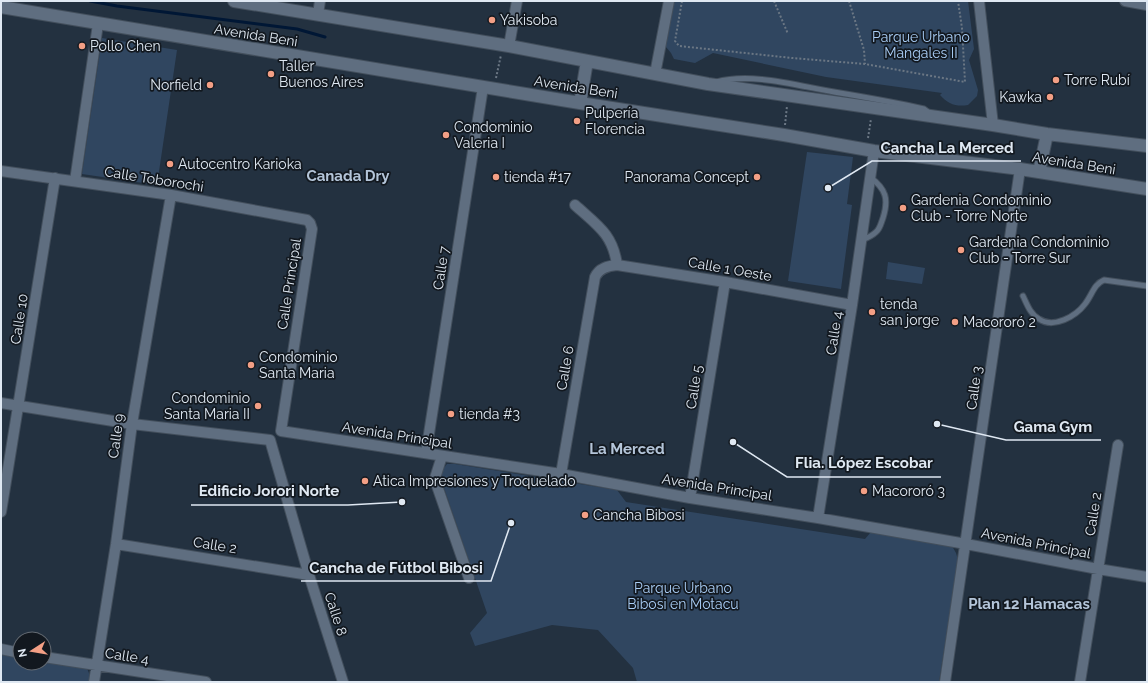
<svg xmlns="http://www.w3.org/2000/svg" width="1148" height="683" font-family="Raleway,sans-serif">
<style>
.green{fill:#304660}
.lines{fill:none;stroke-linecap:round;stroke-linejoin:round}
.stream{stroke:#001735;stroke-width:3}
.lane-casing{stroke:#434f5c;stroke-width:7}
.street-casing{stroke:#434f5c;stroke-width:12}
.secondary-casing{stroke:#434f5c;stroke-width:14}
.path{stroke:#6b7784;stroke-width:2;stroke-dasharray:2 2;stroke-linecap:butt}
.lane{stroke:#5f6e80;stroke-width:5}
.street{stroke:#5f6e80;stroke-width:10}
.secondary{stroke:#5f6e80;stroke-width:12}
.poi-dot{fill:#f39f85;stroke:#12181f;stroke-width:1.5}
.labels{text-anchor:middle;dominant-baseline:central;stroke-width:3.5;stroke-linejoin:round;paint-order:stroke}
.poi-label{font-size:14px;fill:#dfe8f2;stroke:#12181f;text-anchor:start}
.street-label{font-size:14px;fill:#dfe8f2;stroke:#12181f}
.park-label{font-size:14px;fill:#a9cdf5;stroke:#12181f}
.neighbourhood-label{font-size:15px;font-weight:bold;fill:#b4c5d9;stroke:#12181f}
.leader{fill:none;stroke:#dfe8f2;stroke-width:1.5}
.callout-dot{fill:#dfe8f2;stroke:#12181f;stroke-width:1.5}
.callout-label{font-size:15px;text-anchor:middle;font-weight:bold;fill:#dfe8f2;stroke:#12181f;stroke-width:3.5;stroke-linejoin:round;paint-order:stroke}
</style>
<rect width="100%" height="100%" fill="#233140"/>
<path class="green" d="M 675,1 L 968,1 L 974,49 L 969,60 L 978,90 L 977,96 L 968,105 C 956,107 948,104 940,95 L 942,93 L 826,77 L 713,53 L 695,63 L 674,59 L 671,53 L 661,41 Z
M 102,38 L 177,50 L 157,185 L 82,174 Z
M 807,152 L 853,157 L 847,204 L 852,205 L 841,289 L 788,281 Z
M 888,262 L 925,268 L 922,284 L 886,279 Z
M 447,464 L 455,464 L 617,490 L 626,502 L 865,539 L 871,532 L 952,546 L 956,553 L 958,560 L 939,682 L 637,682 L 633,668 L 598,630 L 552,625 L 475,646 L 470,633 L 487,613 L 442,482 L 442,470 Z
M 1,652 L 20,655 L 20,663 L 44,663 L 44,659 L 86,666 L 91,678 L 91,682 L 1,682 Z"/>
<g class="lines">
<path class="stream" d="M 90,1 L 117,6 L 297,29 L 325,37"/>
<defs>
<path id="lane" d="M 716,82 C 752,72 798,86 834,92 C 864,97 894,102 924,109 L 928,112
M 862,240 C 867,238 872,236 876,232 C 880,229 881,223 883,218 C 889,199 886,189 870,177
M 1023,296 C 1027,304 1030,314 1039,319 C 1054,329 1076,316 1085,304 C 1092,295 1094,284 1104,280 L 1147,286"/>
<path id="street" d="M 979,1 L 993,125
M 1125,1 L 1147,5
M 318,14 L 320,1
M 509,46 L 517,1
M 655,74 L 669,1
M 1,171 L 171,195 L 307,220 L 310,223 L 312,229 L 281,431
M 75,181 L 98,24
M 575,205 C 597,225 613,234 617,265
M 1,403 L 132,424 L 270,440
M 281,431 L 561,474 L 690,498 L 818,518 L 966,544 L 1098,569 L 1147,577
M 270,440 L 309,575 L 343,682
M 426,453 L 483,87
M 442,456 L 435,478 L 436,483 L 469,578
M 561,474 L 595,277 C 599,268 608,266 617,265 L 725,282 L 852,305
M 690,498 L 725,282
M 1,512 L 55,178
M 818,518 L 852,305 L 874,151
M 116,544 L 309,575
M 1,649 L 20,653
M 44,657 L 206,682
M 94,682 L 116,544 L 132,424 L 171,195
M 945,682 L 1020,169
M 1080,682 L 1118,445"/>
<path id="secondary" d="M 234,1 L 509,46 L 708,84 L 993,125 L 1047,134 L 1147,146
M 1,7 L 580,103 L 784,135 L 874,151 L 1020,169 L 1147,189
M 580,103 L 587,61
M 1039,172 L 1047,134"/>
</defs>
<use href="#lane" class="lane-casing"/>
<use href="#street" class="street-casing"/>
<use href="#secondary" class="secondary-casing"/>
<path class="path" d="M 682,1 L 675,41 L 679,46 L 792,58 L 865,64 L 965,82 L 962,28 L 958,1
M 774,1 L 788,34
M 849,1 L 864,50 L 865,64
M 496,78 L 501,55
M 785,125 L 787,106
M 868,138 L 871,119"/>
<use href="#lane" class="lane"/>
<use href="#street" class="street"/>
<use href="#secondary" class="secondary"/>
</g>
<g class="poi-dot">
<circle cx="492" cy="20" r="4"/>
<circle cx="82" cy="46" r="4"/>
<circle cx="271" cy="74" r="4"/>
<circle cx="1056" cy="80" r="4"/>
<circle cx="210" cy="85" r="4"/>
<circle cx="1050" cy="97" r="4"/>
<circle cx="577" cy="121" r="4"/>
<circle cx="446" cy="135" r="4"/>
<circle cx="170" cy="164" r="4"/>
<circle cx="496" cy="177" r="4"/>
<circle cx="757" cy="177" r="4"/>
<circle cx="903" cy="208" r="4"/>
<circle cx="961" cy="250" r="4"/>
<circle cx="872" cy="312" r="4"/>
<circle cx="955" cy="322" r="4"/>
<circle cx="251" cy="365" r="4"/>
<circle cx="258" cy="406" r="4"/>
<circle cx="451" cy="414" r="4"/>
<circle cx="365" cy="481" r="4"/>
<circle cx="864" cy="491" r="4"/>
<circle cx="585" cy="515" r="4"/>
</g>
<g class="labels">
<g class="poi-label">
<text x="500" y="20">Yakisoba</text>
<text x="90" y="46">Pollo Chen</text>
<text x="279" y="66">Taller<tspan x="279" dy="16">Buenos Aires</tspan></text>
<text x="1064" y="80">Torre Rubí</text>
<text x="202" y="85" text-anchor="end">Norfield</text>
<text x="1042" y="97" text-anchor="end">Kawka</text>
<text x="585" y="113">Pulpería<tspan x="585" dy="16">Florencia</tspan></text>
<text x="454" y="127">Condominio<tspan x="454" dy="16">Valeria I</tspan></text>
<text x="178" y="164">Autocentro Karioka</text>
<text x="504" y="177">tienda #17</text>
<text x="749" y="177" text-anchor="end">Panorama Concept</text>
<text x="911" y="200">Gardenia Condominio<tspan x="911" dy="16">Club - Torre Norte</tspan></text>
<text x="969" y="242">Gardenia Condominio<tspan x="969" dy="16">Club - Torre Sur</tspan></text>
<text x="880" y="304">tenda<tspan x="880" dy="16">san jorge</tspan></text>
<text x="963" y="322">Macororó 2</text>
<text x="259" y="357">Condominio<tspan x="259" dy="16">Santa Maria</tspan></text>
<text x="250" y="398" text-anchor="end">Condominio<tspan x="250" dy="16">Santa Maria II</tspan></text>
<text x="459" y="414">tienda #3</text>
<text x="373" y="481">Atica Impresiones y Troquelado</text>
<text x="872" y="491">Macororó 3</text>
<text x="593" y="515">Cancha Bibosi</text>
</g>
<g class="street-label">
<text transform="translate(256 35) rotate(9)">Avenida Beni</text>
<text transform="translate(576 87) rotate(9)">Avenida Beni</text>
<text transform="translate(1074 163) rotate(9)">Avenida Beni</text>
<text transform="translate(154 179) rotate(9)">Calle Toborochi</text>
<text transform="translate(441 268) rotate(-81)">Calle 7</text>
<text transform="translate(730 269) rotate(10)">Calle 1 Oeste</text>
<text transform="translate(289 284) rotate(-81)">Calle Principal</text>
<text transform="translate(19 319) rotate(-81)">Calle 10</text>
<text transform="translate(834 333) rotate(-81)">Calle 4</text>
<text transform="translate(565 368) rotate(-80)">Calle 6</text>
<text transform="translate(694 387) rotate(-81)">Calle 5</text>
<text transform="translate(974 388) rotate(-82)">Calle 3</text>
<text transform="translate(397 435) rotate(9)">Avenida Principal</text>
<text transform="translate(116 436) rotate(-82)">Calle 9</text>
<text transform="translate(717 487) rotate(9)">Avenida Principal</text>
<text transform="translate(1093 514) rotate(-81)">Calle 2</text>
<text transform="translate(1036 543) rotate(11)">Avenida Principal</text>
<text transform="translate(215 545) rotate(9)">Calle 2</text>
<text transform="translate(336 614) rotate(72)">Calle 8</text>
<text transform="translate(127 656) rotate(9)">Calle 4</text>
</g>
<g class="park-label">
<text x="921" y="37">Parque Urbano<tspan x="921" dy="16">Mangales II</tspan></text>
<text x="683" y="588">Parque Urbano<tspan x="683" dy="16">Bibosi en Motacu</tspan></text>
</g>
<g class="neighbourhood-label">
<text x="348" y="176">Canada Dry</text>
<text x="627" y="449">La Merced</text>
<text x="1029" y="604">Plan 12 Hamacas</text>
</g>
</g>
<path class="leader" d="M828 188L872 161H1021M937 424L1006 440H1101M733 442L787 477H941M402 502L348 505H191M511 523L491 581H301"/>
<g class="callout-dot">
<circle cx="828" cy="188" r="4"/>
<circle cx="937" cy="424" r="4"/>
<circle cx="733" cy="442" r="4"/>
<circle cx="402" cy="502" r="4"/>
<circle cx="511" cy="523" r="4"/>
</g>
<g class="callout-label">
<text x="947" y="153">Cancha La Merced</text>
<text x="1053" y="432">Gama Gym</text>
<text x="864" y="468">Flia. López Escobar</text>
<text x="269" y="496">Edificio Jorori Norte</text>
<text x="396" y="573">Cancha de Fútbol Bibosi</text>
</g>
<rect width="1148" height="683" fill="none" stroke="#dfe8f2" stroke-width="4"/>
<g transform="translate(32 651) rotate(258)"><circle r="19" fill="#12181f" stroke="#646b73"/>
<path d="M0-3L7 15L0 10L-7 15Z" fill="#f39f85"/>
<text y="-6" font-size="11" font-weight="bold" text-anchor="middle" fill="#dfe8f2">N</text>
</g>
</svg>
